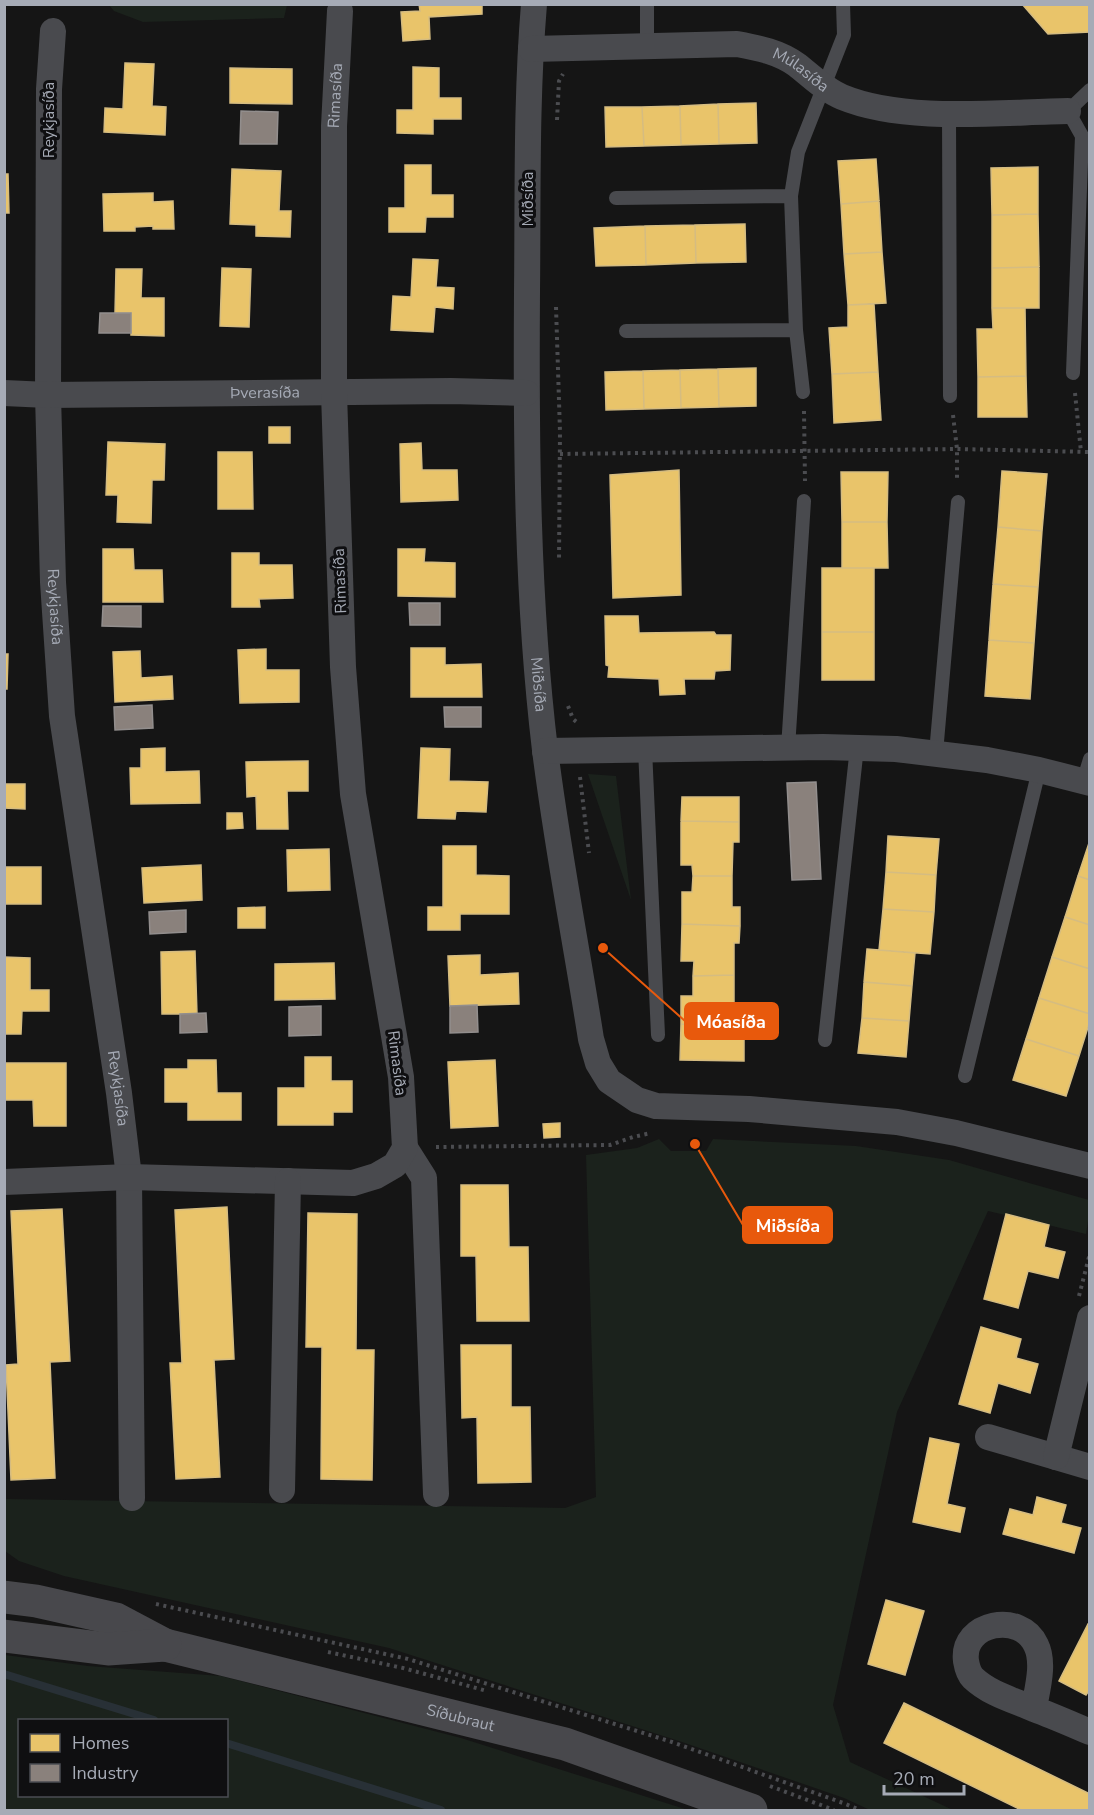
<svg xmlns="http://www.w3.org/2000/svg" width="1094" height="1815" font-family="'Nunito Sans',sans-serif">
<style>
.green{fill:#1b221c;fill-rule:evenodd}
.homes{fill:#e9c46a;stroke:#d5bc81;stroke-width:1.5}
.industry{fill:#8a817c;stroke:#928e8d;stroke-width:1.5}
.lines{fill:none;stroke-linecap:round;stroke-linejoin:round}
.stream{stroke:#283036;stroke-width:8}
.path{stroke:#4b4c50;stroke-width:4;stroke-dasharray:3 4.5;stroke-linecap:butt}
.lane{stroke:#494a4e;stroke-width:14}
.street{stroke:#494a4e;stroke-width:26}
.secondary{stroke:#48484c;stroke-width:33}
.labels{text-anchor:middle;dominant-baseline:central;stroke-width:6;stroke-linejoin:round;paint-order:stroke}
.street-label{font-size:16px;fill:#a6abb6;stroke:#0f0f11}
.leader{fill:none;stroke:#e8590c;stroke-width:2}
.callout-dot{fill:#e8590c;stroke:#0f0f11;stroke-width:2}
.callout{fill:#e8590c;stroke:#e8590c;stroke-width:2}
.callout-label{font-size:18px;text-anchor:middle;font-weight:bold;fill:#fff}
</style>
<rect width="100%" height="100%" fill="#151515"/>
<path class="green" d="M 109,5 L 287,5 L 284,18 L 143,22 L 114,11 Z
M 588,774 L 616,776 L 631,900 Z
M 659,1139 L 671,1151 L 706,1151 L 713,1139 L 856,1146 L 949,1160 L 1089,1200 L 1089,1215 L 1086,1234 L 988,1211 L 897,1412 L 833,1705 L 850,1762 L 953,1810 L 870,1810 L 844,1798 L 682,1742 L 389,1648 L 64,1576 L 19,1561 L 5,1551 L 4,1499 L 565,1508 L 596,1497 L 586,1155 L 637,1148 Z
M 5,1655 L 88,1666 L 221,1676 L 461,1738 L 688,1810 L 5,1810 ZM 20,1720 L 226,1720 L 226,1796 L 20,1796 Z"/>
<path class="homes" d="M 419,4 L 482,4 L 482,14 L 429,17 L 430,39 L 403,41 L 401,12 L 420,11 Z
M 1022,4 L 1090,4 L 1090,32 L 1048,34 Z
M 125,63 L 154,64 L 152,106 L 166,107 L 165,135 L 104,132 L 105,108 L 123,109 Z
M 413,67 L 439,68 L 439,98 L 461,98 L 461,119 L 433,119 L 433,134 L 397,133 L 397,110 L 413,110 Z
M 230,68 L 292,69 L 292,104 L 230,103 Z
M 756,103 L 757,143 L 719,144 L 718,104 Z
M 718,104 L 719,144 L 681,145 L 680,106 Z
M 680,106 L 681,145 L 644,146 L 642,107 Z
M 605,107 L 642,107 L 644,146 L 606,147 Z
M 876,159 L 879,201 L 841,204 L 838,161 Z
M 405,165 L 431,165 L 431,195 L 453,195 L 453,217 L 426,217 L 425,232 L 389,232 L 389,208 L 405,208 Z
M 1038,167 L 1038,214 L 992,215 L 991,168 Z
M 232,169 L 281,171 L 279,211 L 291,211 L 290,237 L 256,236 L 256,225 L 230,224 Z
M 4,174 L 8,174 L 9,213 L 4,213 Z
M 153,193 L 153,202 L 173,201 L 174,229 L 153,229 L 153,226 L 135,227 L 135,231 L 104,231 L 103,194 Z
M 879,201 L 882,252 L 844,254 L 841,204 Z
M 1038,214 L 1039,267 L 992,268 L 992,215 Z
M 745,224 L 746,262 L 696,263 L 695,225 Z
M 695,225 L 696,263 L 646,265 L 645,226 Z
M 645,226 L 646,265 L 596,266 L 594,228 Z
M 882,252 L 886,303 L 848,305 L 844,254 Z
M 413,259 L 438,260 L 436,287 L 454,288 L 453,309 L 435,307 L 433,332 L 391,330 L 393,296 L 411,297 Z
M 1039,267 L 1039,308 L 992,308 L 992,268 Z
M 222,268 L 251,269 L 249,327 L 220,326 Z
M 116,269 L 142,269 L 141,298 L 164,298 L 164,336 L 131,335 L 131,313 L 115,313 Z
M 874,304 L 878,372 L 832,374 L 829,328 L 848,327 L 848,305 Z
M 992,308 L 1025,308 L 1026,376 L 978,377 L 977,329 L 993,329 Z
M 756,368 L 756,406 L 719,407 L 718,369 Z
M 718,369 L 719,407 L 681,408 L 680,370 Z
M 680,370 L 681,408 L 644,409 L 643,371 Z
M 643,371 L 644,409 L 606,410 L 605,372 Z
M 878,372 L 881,420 L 834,423 L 832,374 Z
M 1026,376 L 1027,417 L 978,417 L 978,377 Z
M 269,427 L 290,427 L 290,443 L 269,443 Z
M 108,442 L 165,444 L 164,480 L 152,480 L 151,523 L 117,522 L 118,495 L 106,495 Z
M 421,443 L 422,470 L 457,470 L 458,500 L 401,502 L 400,444 Z
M 218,452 L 252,452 L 253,509 L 218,509 Z
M 679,470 L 681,595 L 613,598 L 610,475 Z
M 1002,471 L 1047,474 L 1042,531 L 998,527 Z
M 841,472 L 888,472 L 887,522 L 842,522 Z
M 842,522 L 887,522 L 888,568 L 842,568 Z
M 998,527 L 1042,531 L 1038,587 L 993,584 Z
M 103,549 L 133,549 L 134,570 L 162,570 L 163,602 L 103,602 Z
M 398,549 L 425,549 L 424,562 L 455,563 L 455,597 L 398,596 Z
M 232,553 L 259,553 L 259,565 L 292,565 L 293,598 L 259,599 L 260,607 L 232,607 Z
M 822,568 L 874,568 L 874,632 L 822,632 Z
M 993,584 L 1038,587 L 1034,643 L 989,640 Z
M 605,616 L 638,616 L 639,633 L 714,632 L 716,635 L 731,635 L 730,670 L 715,671 L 714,679 L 684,679 L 685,694 L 660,695 L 659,679 L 608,677 L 609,666 L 606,665 Z
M 822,632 L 874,632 L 874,680 L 822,680 Z
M 989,640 L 1034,643 L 1030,699 L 985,696 Z
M 411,648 L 445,648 L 445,665 L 481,664 L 482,697 L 411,697 Z
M 266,649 L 266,670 L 299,670 L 299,702 L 240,703 L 238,650 Z
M 140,651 L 141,678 L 172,676 L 173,699 L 115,702 L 113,652 Z
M 4,654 L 8,654 L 7,689 L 4,689 Z
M 165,748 L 165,772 L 199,771 L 200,803 L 131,804 L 130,768 L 141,768 L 141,749 Z
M 421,748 L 450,749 L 449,781 L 488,782 L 486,812 L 456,811 L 455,819 L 418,818 Z
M 308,761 L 308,791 L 287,791 L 288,829 L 257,829 L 256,796 L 247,797 L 246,762 Z
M 4,784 L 25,784 L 25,809 L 4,808 Z
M 682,797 L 739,797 L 739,822 L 681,821 Z
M 227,813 L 242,813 L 243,828 L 227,829 Z
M 681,821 L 739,822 L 739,842 L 733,842 L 732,876 L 693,876 L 692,865 L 681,865 Z
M 888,836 L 939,839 L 936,875 L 886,872 Z
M 1090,840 L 1090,880 L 1078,876 Z
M 443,846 L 476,846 L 476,875 L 509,876 L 509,914 L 460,914 L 460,930 L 428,930 L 428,907 L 443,907 Z
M 329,849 L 330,890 L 288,891 L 287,850 Z
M 201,865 L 202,900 L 144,903 L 142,868 Z
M 4,867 L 41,867 L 41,904 L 4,904 Z
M 886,872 L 936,875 L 934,912 L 883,909 Z
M 693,876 L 732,876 L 732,907 L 740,907 L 740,926 L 682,924 L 682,892 L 692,892 Z
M 1078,876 L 1090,880 L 1090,925 L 1065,917 Z
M 265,907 L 265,928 L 238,928 L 238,908 Z
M 883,909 L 934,912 L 930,954 L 879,950 Z
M 1065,917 L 1090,925 L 1090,969 L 1052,957 Z
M 682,924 L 740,926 L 739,943 L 734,943 L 734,975 L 693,976 L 694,961 L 681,961 Z
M 867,949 L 915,953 L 912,986 L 864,982 Z
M 195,951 L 197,1014 L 162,1014 L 161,952 Z
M 480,955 L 480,975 L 518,973 L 519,1004 L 450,1006 L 448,956 Z
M 4,957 L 30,958 L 30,990 L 49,990 L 49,1011 L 22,1011 L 21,1034 L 4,1034 Z
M 1052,957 L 1090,969 L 1090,1014 L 1039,998 Z
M 334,963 L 335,999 L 275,1000 L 275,964 Z
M 734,975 L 734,1010 L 744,1010 L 744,1026 L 681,1024 L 681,996 L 693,996 L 693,976 Z
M 864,982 L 912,986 L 909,1021 L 862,1018 Z
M 1039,998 L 1090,1014 L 1090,1021 L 1079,1056 L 1026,1039 Z
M 862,1018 L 909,1021 L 906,1057 L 858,1053 Z
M 681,1024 L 744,1026 L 744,1061 L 680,1060 Z
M 1026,1039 L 1079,1056 L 1066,1096 L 1013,1080 Z
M 305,1057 L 331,1057 L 331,1081 L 352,1081 L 352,1112 L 333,1112 L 333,1125 L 278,1125 L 278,1088 L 305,1088 Z
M 188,1060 L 216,1060 L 217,1093 L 241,1093 L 241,1120 L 188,1120 L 188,1102 L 165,1102 L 165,1069 L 188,1069 Z
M 495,1060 L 498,1126 L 451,1128 L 448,1062 Z
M 4,1063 L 66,1063 L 66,1126 L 34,1126 L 33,1100 L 4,1100 Z
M 560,1123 L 560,1137 L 544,1138 L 543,1124 Z
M 461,1185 L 508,1185 L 509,1247 L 528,1247 L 529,1321 L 477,1321 L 476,1256 L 461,1256 Z
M 227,1207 L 234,1359 L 214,1360 L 220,1477 L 176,1479 L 170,1363 L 182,1363 L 175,1210 Z
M 62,1209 L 70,1361 L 50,1362 L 55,1478 L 11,1480 L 6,1365 L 18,1364 L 11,1211 Z
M 308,1213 L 357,1214 L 356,1350 L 374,1350 L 372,1480 L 321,1479 L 322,1347 L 306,1347 Z
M 1006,1214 L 1049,1225 L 1044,1247 L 1065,1252 L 1058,1278 L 1028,1271 L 1018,1308 L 984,1299 Z
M 981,1327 L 1021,1339 L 1016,1358 L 1038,1364 L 1030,1393 L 998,1383 L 990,1413 L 959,1404 Z
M 461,1345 L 511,1345 L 511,1407 L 530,1407 L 531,1482 L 478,1483 L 477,1417 L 462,1418 Z
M 930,1438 L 959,1444 L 947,1504 L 965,1508 L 960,1532 L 913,1522 Z
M 1037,1497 L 1066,1505 L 1061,1523 L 1081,1528 L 1074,1553 L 1003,1534 L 1010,1509 L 1033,1515 Z
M 886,1600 L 924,1611 L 905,1675 L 868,1664 Z
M 1088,1624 L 1090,1625 L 1090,1689 L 1086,1695 L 1059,1681 Z
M 904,1703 L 1090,1794 L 1090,1810 L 1021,1810 L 884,1743 Z"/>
<path class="industry" d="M 241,111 L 278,112 L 277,144 L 240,144 Z
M 100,313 L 131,313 L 131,333 L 99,333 Z
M 409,603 L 440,603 L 440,625 L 410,625 Z
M 103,606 L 141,606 L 141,627 L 102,626 Z
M 152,705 L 153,728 L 115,730 L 114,707 Z
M 444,707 L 481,707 L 481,727 L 445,727 Z
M 816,782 L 821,879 L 792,880 L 787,783 Z
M 186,910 L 186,932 L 150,934 L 149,912 Z
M 477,1005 L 478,1032 L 450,1033 L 450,1006 Z
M 321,1006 L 321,1035 L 289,1036 L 289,1007 Z
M 206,1013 L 207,1032 L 180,1033 L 180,1014 Z"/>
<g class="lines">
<path class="stream" d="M 4,1674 L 154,1720
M 226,1743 L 441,1810"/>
<path class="path" d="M 557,120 L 559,81 L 563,74
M 556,307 L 560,432 L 559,561
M 1075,393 L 1081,452
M 804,411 L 805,481
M 953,415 L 957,449 L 957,482
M 560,454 L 957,449 L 1090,452
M 568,706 L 573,719 L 579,724
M 580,777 L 589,853
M 436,1147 L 610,1145 L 633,1137 L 651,1133
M 1079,1296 L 1090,1253
M 156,1604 L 408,1659 L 672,1742 L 843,1803 L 860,1810
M 328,1652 L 403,1668 L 487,1691
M 770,1786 L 834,1810"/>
<path class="lane" d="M 647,45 L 647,4
M 949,113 L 950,396
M 616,198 L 791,196
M 626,331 L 796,330
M 1073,373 L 1082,136 L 1068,111 L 1090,90
M 803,392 L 796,330 L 791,196 L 798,152 L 844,35 L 843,4
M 788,748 L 804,501
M 645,749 L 658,1035
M 936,753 L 958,502
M 1083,782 L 1090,759
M 825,1040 L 857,747
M 965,1076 L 1039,770"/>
<g class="street">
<path id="s1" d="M 534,4 C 526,100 528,196 527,292 C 526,444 527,599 545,750 C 557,847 576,943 591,1039 L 598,1063 L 609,1081 L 637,1100 L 656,1106 L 749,1109 L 897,1122 L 956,1133 L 1090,1166"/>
<path id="s2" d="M 53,31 L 49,89 L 48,395 L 53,582 L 62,716 L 119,1093 L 129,1177 L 132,1498"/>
<path id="s3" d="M 531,49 L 737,44 C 759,48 779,52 797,65 C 811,76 825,90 842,97 C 905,123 1000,112 1068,111"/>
<path id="s4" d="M 4,393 L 48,395 L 451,391 L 526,393"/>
<path d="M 545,751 L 823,747 L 896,749 L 987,760 L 1039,770 L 1090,783"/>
<path d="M 405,1148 L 424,1178 L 436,1494"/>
<path id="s5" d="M 4,1182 L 129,1177 L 353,1183 L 376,1176 L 395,1165 L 405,1148 L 401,1077 L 353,794 L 343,667 L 334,393 L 334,126 L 340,11"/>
<path d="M 988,1437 L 1090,1467"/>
<path d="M 1056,1457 L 1090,1318"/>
<path d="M 282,1490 L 288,1181"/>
<path d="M 1034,1708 C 1037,1690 1045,1663 1036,1645 C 1021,1611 961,1622 966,1661 C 967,1667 969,1674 973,1678 C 990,1694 1013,1700 1034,1709 C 1053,1716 1071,1724 1090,1732"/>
</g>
<g class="secondary">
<path id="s6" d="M 4,1597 L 36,1601 L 116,1619 L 165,1645 L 565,1744 L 751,1810"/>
<path d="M 4,1636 L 108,1649 L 165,1645"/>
</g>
</g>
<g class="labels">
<g class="street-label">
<text stroke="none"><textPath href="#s3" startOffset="276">Múlasíða</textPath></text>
<text stroke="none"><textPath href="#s5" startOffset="1472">Rimasíða</textPath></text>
<text transform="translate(49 120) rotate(-90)">Reykjasíða</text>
<text transform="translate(528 199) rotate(-90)">Miðsíða</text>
<text stroke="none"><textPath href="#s4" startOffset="261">Þverasíða</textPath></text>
<text transform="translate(340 581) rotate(-92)">Rimasíða</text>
<text stroke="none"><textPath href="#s2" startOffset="576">Reykjasíða</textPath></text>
<text stroke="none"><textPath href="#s1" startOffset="681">Miðsíða</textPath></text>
<text transform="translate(397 1063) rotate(83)">Rimasíða</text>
<text stroke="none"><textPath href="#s2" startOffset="1062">Reykjasíða</textPath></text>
<text stroke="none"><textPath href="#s6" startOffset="474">Síðubraut</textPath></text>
</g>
</g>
<path class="leader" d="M603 948L685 1021M695 1144L743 1225"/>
<g class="callout-dot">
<circle cx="603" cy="948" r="6"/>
<circle cx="695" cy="1144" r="6"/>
</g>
<g class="callout">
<rect x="685" y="1003" width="93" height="36" rx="6"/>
<rect x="743" y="1207" width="89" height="36" rx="6"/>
</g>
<g class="callout-label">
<text x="731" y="1028">Móasíða</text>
<text x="788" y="1232">Miðsíða</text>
</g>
<rect width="1094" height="1815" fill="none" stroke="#a6abb6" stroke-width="12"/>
<rect x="18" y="1719" width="210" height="78" fill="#0f0f11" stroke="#4b4d53" stroke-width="1.5"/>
<rect x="30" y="1734" width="30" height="18" fill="#e9c46a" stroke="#4b4d53" stroke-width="1.5"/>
<text x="72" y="1749" font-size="18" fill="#a6abb6">Homes</text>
<rect x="30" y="1764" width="30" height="18" fill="#8a817c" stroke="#4b4d53" stroke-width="1.5"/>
<text x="72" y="1779" font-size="18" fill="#a6abb6">Industry</text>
<path d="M884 1785v9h80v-9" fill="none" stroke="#a6abb6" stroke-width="3"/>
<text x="893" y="1785" font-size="18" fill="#a6abb6" stroke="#0f0f11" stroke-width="4.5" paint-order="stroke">20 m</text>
</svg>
